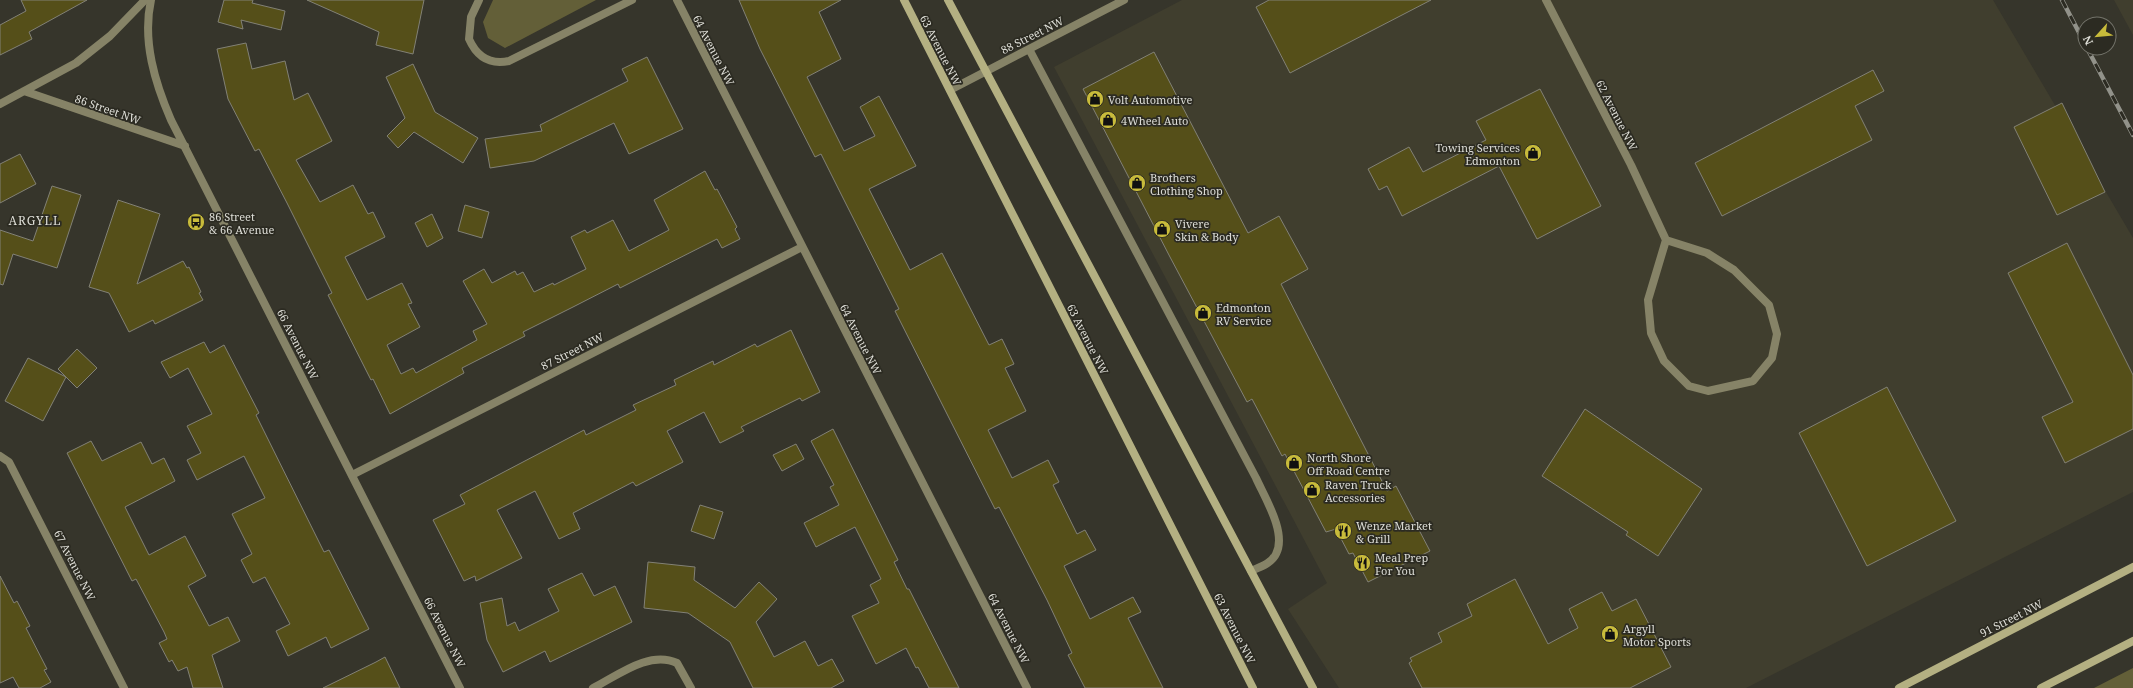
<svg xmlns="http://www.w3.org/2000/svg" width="2133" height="688" font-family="'Noto Serif',serif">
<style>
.built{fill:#403e2e}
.green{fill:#635f38}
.building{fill:#554f19;stroke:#828176}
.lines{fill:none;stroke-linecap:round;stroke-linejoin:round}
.minor{stroke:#868367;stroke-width:8}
.tertiary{stroke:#868367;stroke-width:8}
.secondary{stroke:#b4b082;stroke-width:8}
.rail-casing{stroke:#92928a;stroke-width:4.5}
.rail{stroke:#2c2b22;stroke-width:3;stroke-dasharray:9;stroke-linecap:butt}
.labels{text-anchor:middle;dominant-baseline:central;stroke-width:3.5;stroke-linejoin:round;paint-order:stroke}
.street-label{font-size:11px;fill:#deded7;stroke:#2c2b22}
.poi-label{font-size:11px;fill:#deded7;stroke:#2c2b22;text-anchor:start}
.neighbourhood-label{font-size:12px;letter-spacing:1px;fill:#deded7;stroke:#2c2b22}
</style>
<rect width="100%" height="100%" fill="#36352b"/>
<path class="built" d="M 1182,0 L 1993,0 L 2133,238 L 2133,492 L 1746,688 L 1339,688 L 1288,609 L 1327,583 L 1054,67 Z
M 2114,0 L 2133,0 L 2133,35 Z"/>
<path class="green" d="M 493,0 L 596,0 L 505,48 L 488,38 L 483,22 Z
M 2133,668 L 2133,688 L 2094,688 Z"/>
<path class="building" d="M 21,0 L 87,0 L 29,32 L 32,39 L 0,55 L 0,25 L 26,11 Z
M 224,0 L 253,0 L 252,3 L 285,11 L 281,30 L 241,20 L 243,29 L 218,22 Z
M 307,0 L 424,0 L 413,54 L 376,45 L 379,32 Z
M 739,0 L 841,0 L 819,12 L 841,59 L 807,77 L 844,151 L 875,136 L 860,107 L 879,96 L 916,166 L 869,189 L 910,270 L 942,253 L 989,345 L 1002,339 L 1014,364 L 1005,368 L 1026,411 L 988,430 L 1012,478 L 1048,460 L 1059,482 L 1053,485 L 1077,534 L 1085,530 L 1096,550 L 1064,566 L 1090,619 L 1133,597 L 1141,612 L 1128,618 L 1163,688 L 1085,688 L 1068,655 L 1072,653 L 1047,600 L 999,507 L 995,509 L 895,311 L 899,309 L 842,196 L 821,154 L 815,157 L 760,49 Z
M 1269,0 L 1431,0 L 1290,73 L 1256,7 Z
M 246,43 L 252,69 L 285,61 L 294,100 L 308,93 L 332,141 L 296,160 L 320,202 L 353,185 L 368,214 L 373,212 L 385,237 L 345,257 L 367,300 L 402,283 L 412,303 L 408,304 L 420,327 L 387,345 L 401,374 L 413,368 L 416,373 L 477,340 L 473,331 L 487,324 L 463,281 L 484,269 L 492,283 L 515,271 L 517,275 L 523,272 L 534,292 L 553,283 L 554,285 L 586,269 L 571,237 L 585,230 L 587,233 L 613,220 L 629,251 L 669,230 L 654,200 L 705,171 L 715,190 L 717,189 L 737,227 L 735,229 L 740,239 L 722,248 L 717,239 L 620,288 L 618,284 L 573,307 L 523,332 L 525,336 L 462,368 L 464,373 L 390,414 L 373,379 L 371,380 L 328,295 L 332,293 L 287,203 L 259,149 L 255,151 L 228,99 L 217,49 Z
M 1154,52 L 1248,233 L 1279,216 L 1308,269 L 1281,284 L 1387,491 L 1396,486 L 1430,551 L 1368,582 L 1353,553 L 1349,554 L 1336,529 L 1326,532 L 1285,454 L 1282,456 L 1252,399 L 1247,402 L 1170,257 L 1083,89 Z
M 647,57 L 683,129 L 629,154 L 614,123 L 534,161 L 490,168 L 485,139 L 542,131 L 540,125 L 628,81 L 622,69 Z
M 413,64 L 435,112 L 478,138 L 463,163 L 414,132 L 398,148 L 387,136 L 405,118 L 386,77 Z
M 1873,70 L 1884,91 L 1855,106 L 1872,140 L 1722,216 L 1695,163 Z
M 1540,89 L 1601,206 L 1537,239 L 1499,166 L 1402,216 L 1387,186 L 1379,190 L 1368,169 L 1409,147 L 1423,172 L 1486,140 L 1476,121 Z
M 2062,103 L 2105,192 L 2057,215 L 2014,127 Z
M 20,154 L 36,184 L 0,203 L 0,164 Z
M 52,186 L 81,195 L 57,268 L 13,254 L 3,285 L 0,284 L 0,230 L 33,241 Z
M 118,200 L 160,214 L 137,284 L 183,261 L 187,268 L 189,267 L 201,292 L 199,293 L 203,300 L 155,324 L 153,320 L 129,332 L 109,293 L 89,287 Z
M 465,205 L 489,212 L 482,238 L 458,231 Z
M 432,214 L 443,238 L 427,247 L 415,223 Z
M 2067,243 L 2133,375 L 2133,429 L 2065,463 L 2042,417 L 2073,402 L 2008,273 Z
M 791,330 L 820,392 L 802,401 L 800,398 L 741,427 L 744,431 L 720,443 L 704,412 L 667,431 L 683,462 L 636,486 L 633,482 L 573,513 L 580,529 L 559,539 L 535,491 L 497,510 L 522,558 L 476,581 L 475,576 L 464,581 L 433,520 L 465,504 L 460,495 L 584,430 L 586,435 L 636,410 L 633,405 L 676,385 L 674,380 L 713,361 L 714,365 L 755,344 L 757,347 Z
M 204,342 L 210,353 L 224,345 L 259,413 L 256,415 L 324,552 L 329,550 L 369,629 L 331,648 L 326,637 L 288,656 L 276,631 L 290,624 L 265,577 L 253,583 L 241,560 L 252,554 L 232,514 L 265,498 L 244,456 L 197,480 L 187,460 L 201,453 L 187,426 L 212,414 L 188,368 L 170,378 L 161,362 Z
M 77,349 L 97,368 L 77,388 L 58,369 Z
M 28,358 L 66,377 L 43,421 L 5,401 Z
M 1887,387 L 1956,521 L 1867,566 L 1799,433 Z
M 1585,409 L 1702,489 L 1658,556 L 1626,535 L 1628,532 L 1542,476 Z
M 833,429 L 898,560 L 894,562 L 907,589 L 909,589 L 959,688 L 929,688 L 918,667 L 916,668 L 906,648 L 876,664 L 852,616 L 879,603 L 870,585 L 881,579 L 855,527 L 816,547 L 804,523 L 839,505 L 830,487 L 834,485 L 811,441 Z
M 91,441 L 102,461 L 141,442 L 152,464 L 164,458 L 175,481 L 125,507 L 149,555 L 185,536 L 206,576 L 188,586 L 209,626 L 228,617 L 240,641 L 212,655 L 223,688 L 193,688 L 187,667 L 178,671 L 172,660 L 169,662 L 159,643 L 167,639 L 164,632 L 136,579 L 132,581 L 67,453 Z
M 796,444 L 804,459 L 782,471 L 773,455 Z
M 700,505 L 723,512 L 714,539 L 691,531 Z
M 648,562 L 695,567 L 694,580 L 735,608 L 759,582 L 777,599 L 756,622 L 774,657 L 805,641 L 818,666 L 832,659 L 844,681 L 831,688 L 753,688 L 730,642 L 688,613 L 644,608 Z
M 582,573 L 594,596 L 615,586 L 632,622 L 550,662 L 545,651 L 503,672 L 487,640 L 480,603 L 502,598 L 507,626 L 515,622 L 519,631 L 559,611 L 548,589 Z
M 0,576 L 14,603 L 17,601 L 30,626 L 26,628 L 47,669 L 44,670 L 51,682 L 40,688 L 19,688 L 13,677 L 0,683 Z
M 1515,579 L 1548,644 L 1578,628 L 1569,609 L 1602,592 L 1612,611 L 1636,599 L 1671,667 L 1630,688 L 1422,688 L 1409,663 L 1412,661 L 1410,658 L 1442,642 L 1438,633 L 1472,616 L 1467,604 Z
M 385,657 L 400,688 L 323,688 L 376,662 Z"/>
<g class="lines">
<path class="minor" d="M 479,0 L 471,17 L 469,39 C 477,57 490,65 509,61 L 632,0
M 677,0 L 1027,688
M 1546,0 L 1631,165 L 1666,240 L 1648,300 L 1651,333 L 1664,361 L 1689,386 L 1708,391 L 1753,381 L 1772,358 L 1777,334 L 1769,305 L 1734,270 L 1707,253 L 1666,240
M 1029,49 L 1256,478 C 1265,498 1287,533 1276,554 C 1272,563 1260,567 1251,571
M 950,90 L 1124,0
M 24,91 L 185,146
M 0,104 L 76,63 L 110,36 L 145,0
M 0,456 L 9,462 L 124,688
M 352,475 L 802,247
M 593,688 C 617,676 649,650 677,663 L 691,688"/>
<path class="tertiary" d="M 151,0 C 142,41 155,83 171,120 L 460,688"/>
<path class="secondary" d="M 904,0 L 1253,688
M 948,0 L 1313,688
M 1899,688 L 2133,567
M 2041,688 L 2133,641"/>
<defs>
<path id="rail" d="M 2062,0 L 2085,44
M 2087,48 L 2133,135"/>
</defs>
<use href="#rail" class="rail-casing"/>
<use href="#rail" class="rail"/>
</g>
<defs>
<symbol id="shop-disc" viewBox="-11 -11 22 22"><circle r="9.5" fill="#c8bb3b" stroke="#2c2b22"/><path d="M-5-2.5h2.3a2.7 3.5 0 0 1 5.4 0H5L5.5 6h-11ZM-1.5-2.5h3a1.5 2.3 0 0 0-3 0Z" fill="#111"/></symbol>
<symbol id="bus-disc" viewBox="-11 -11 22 22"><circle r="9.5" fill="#c8bb3b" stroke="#2c2b22"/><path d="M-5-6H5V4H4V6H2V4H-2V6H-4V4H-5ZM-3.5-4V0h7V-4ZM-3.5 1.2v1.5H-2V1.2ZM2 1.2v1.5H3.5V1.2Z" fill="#111"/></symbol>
<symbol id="restaurant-disc" viewBox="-11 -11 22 22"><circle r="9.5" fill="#c8bb3b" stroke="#2c2b22"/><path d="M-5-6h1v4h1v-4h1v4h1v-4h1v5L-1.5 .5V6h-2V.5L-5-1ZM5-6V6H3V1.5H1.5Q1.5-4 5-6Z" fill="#111"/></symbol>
</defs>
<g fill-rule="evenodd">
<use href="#shop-disc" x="1085" y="89" width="20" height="20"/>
<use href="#shop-disc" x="1098" y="110" width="20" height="20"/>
<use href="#shop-disc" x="1523" y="143" width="20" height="20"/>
<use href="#shop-disc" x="1127" y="173" width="20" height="20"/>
<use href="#bus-disc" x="186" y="212" width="20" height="20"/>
<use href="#shop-disc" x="1152" y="219" width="20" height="20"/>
<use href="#shop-disc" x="1193" y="303" width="20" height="20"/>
<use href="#shop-disc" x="1284" y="453" width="20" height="20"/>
<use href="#shop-disc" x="1302" y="480" width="20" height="20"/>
<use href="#restaurant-disc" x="1333" y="521" width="20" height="20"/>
<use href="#restaurant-disc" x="1352" y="553" width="20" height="20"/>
<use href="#shop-disc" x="1600" y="624" width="20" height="20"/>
</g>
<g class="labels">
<g class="street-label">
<text transform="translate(1032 35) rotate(-27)">88 Street NW</text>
<text transform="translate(714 50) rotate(63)">64 Avenue NW</text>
<text transform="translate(941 50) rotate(63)">63 Avenue NW</text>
<text transform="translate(108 109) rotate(19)">86 Street NW</text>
<text transform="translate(1617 115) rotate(63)">62 Avenue NW</text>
<text transform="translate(861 339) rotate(63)">64 Avenue NW</text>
<text transform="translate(1088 339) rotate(63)">63 Avenue NW</text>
<text transform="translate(298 344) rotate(63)">66 Avenue NW</text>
<text transform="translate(572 351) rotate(-27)">87 Street NW</text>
<text transform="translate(75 565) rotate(63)">67 Avenue NW</text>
<text transform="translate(2011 618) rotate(-27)">91 Street NW</text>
<text transform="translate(1009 628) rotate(63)">64 Avenue NW</text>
<text transform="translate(1235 628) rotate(63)">63 Avenue NW</text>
<text transform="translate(445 632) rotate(63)">66 Avenue NW</text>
</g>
<g class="poi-label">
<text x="1108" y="99">Volt Automotive</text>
<text x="1121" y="120">4Wheel Auto</text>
<text x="1520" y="147" text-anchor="end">Towing Services<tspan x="1520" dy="13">Edmonton</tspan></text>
<text x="1150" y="177">Brothers<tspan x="1150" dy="13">Clothing Shop</tspan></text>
<text x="209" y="216">86 Street<tspan x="209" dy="13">&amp; 66 Avenue</tspan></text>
<text x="1175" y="223">Vivere<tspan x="1175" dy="13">Skin &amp; Body</tspan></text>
<text x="1216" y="307">Edmonton<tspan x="1216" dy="13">RV Service</tspan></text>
<text x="1307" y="457">North Shore<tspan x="1307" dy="13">Off Road Centre</tspan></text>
<text x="1325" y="484">Raven Truck<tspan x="1325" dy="13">Accessories</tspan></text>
<text x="1356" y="525">Wenze Market<tspan x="1356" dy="13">&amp; Grill</tspan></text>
<text x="1375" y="557">Meal Prep<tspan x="1375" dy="13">For You</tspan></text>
<text x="1623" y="628">Argyll<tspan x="1623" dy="13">Motor Sports</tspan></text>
</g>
<g class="neighbourhood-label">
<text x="35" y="220">ARGYLL</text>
</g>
</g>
<g transform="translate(2097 36) rotate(243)"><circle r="19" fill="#2c2b22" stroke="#73736a"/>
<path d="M0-3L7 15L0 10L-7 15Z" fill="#c8bb3b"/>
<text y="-6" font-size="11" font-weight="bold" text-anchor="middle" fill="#deded7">N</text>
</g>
</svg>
